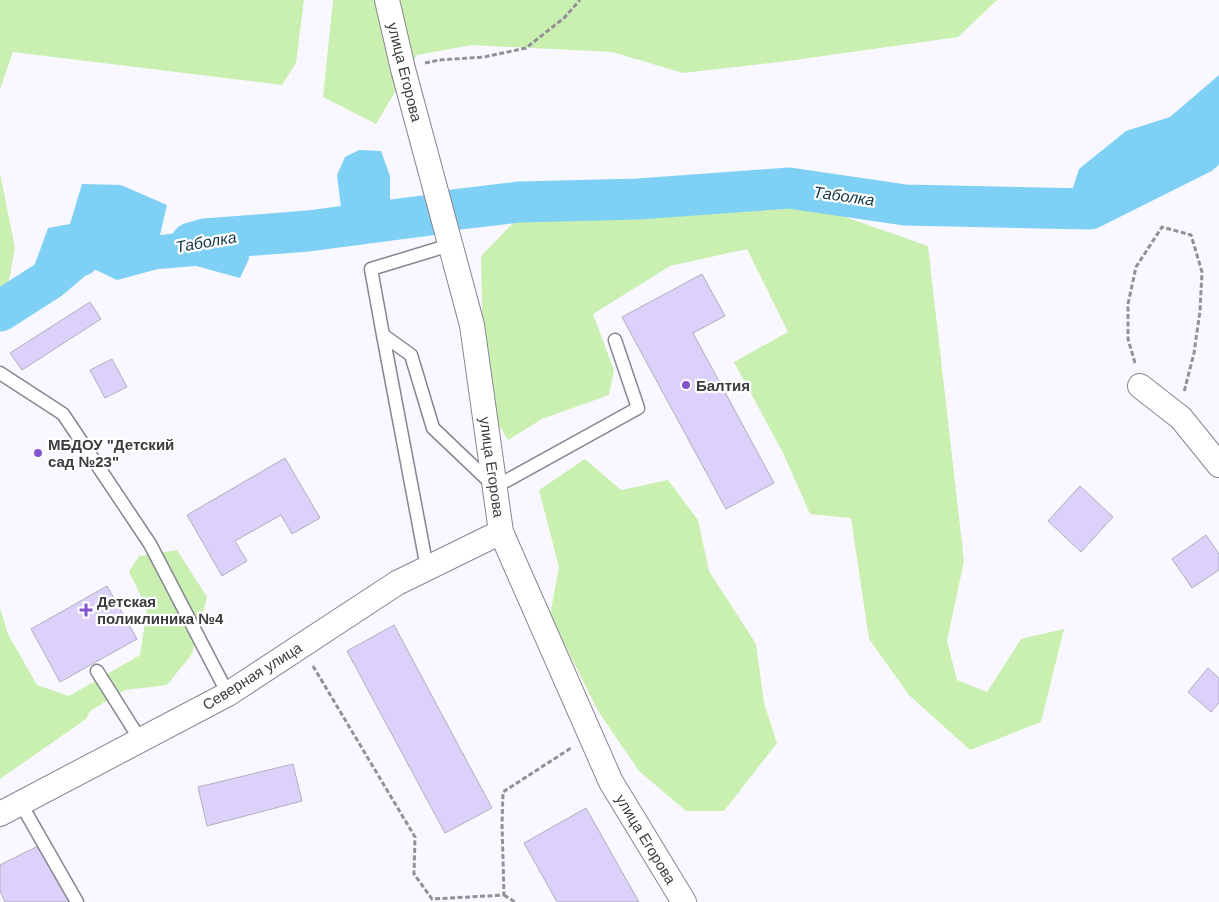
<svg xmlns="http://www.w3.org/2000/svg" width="1219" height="902" font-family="Helvetica,sans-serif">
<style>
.green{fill:#c9f0b1}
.water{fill:#7ed0f4}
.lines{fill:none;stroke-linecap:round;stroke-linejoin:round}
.river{stroke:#7ed0f4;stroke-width:41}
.building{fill:#dcd1fa;stroke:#b2afbb}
.lane-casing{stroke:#888591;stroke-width:15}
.street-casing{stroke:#888591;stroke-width:26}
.path{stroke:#929197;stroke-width:3;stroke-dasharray:5 2.5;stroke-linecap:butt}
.lane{stroke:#fff;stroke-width:12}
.street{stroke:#fff;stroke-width:24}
.poi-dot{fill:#8155ce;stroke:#fff;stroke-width:2}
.labels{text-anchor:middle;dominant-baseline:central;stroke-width:4.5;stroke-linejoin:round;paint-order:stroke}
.street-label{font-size:15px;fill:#3c3b40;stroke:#fff}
.poi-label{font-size:15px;font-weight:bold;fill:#3c3b40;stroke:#fff;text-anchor:start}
.water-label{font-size:16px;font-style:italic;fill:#123847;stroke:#fff}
</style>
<rect width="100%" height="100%" fill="#f9f7ff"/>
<path class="green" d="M 0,0 L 304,0 L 296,63 L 282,85 L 13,52 L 0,89 Z
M 333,0 L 997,0 L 958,37 L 788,61 L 683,73 L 612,52 L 472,45 L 417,55 L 376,124 L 323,97 Z
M 0,173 L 15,248 L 6,297 L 0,297 Z
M 811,205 L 928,246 L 964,561 L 947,641 L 957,680 L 987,692 L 1021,639 L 1064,629 L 1041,722 L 970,750 L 909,695 L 869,639 L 851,518 L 810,514 L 784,455 L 734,362 L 788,332 L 747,249 L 670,266 L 593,314 L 614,370 L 609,395 L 542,419 L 508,440 L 492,414 L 483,357 L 481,256 L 520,216 L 612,214 Z
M 585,459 L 621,490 L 668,480 L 698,520 L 709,571 L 756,644 L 764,703 L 777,743 L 724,811 L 686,811 L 639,771 L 598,711 L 550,615 L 559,567 L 539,490 Z
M 177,550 L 207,597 L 192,654 L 167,685 L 125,690 L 90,711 L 86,719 L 0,779 L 0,608 L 8,634 L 37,685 L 69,696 L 140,655 L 147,608 L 129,572 L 139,556 Z"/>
<path class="water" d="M 1219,75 L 1219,153 L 1194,175 L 1135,202 L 1081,218 L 1071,208 L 1070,197 L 1079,169 L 1126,131 L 1170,117 Z
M 359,150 L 381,151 L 390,176 L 390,213 L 380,233 L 360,234 L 341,207 L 337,175 L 345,157 Z
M 82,184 L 121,185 L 167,205 L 160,235 L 223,228 L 247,236 L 249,259 L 240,278 L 196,266 L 158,269 L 117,280 L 79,262 L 39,293 L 27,286 L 48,228 L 70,224 Z"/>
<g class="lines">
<path class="river" d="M 452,210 L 519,202 L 639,199 L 789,188 L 905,205 L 1090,209 L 1200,154 L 1219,137
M 191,243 L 205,239 L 308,231 L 430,215
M 0,311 L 50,279 L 77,256 L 80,256"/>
</g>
<path class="building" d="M 702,274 L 725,316 L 693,333 L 774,483 L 726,509 L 622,317 Z
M 90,302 L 101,319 L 22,370 L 10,353 Z
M 112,359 L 127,387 L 105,398 L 90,370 Z
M 285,458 L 320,518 L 292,534 L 281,515 L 235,541 L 247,561 L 222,576 L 187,515 Z
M 1080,486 L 1113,517 L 1081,552 L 1048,521 Z
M 1206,535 L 1219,554 L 1219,570 L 1192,588 L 1172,559 Z
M 107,586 L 137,639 L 60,682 L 31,629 Z
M 394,625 L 492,808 L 445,833 L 347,651 Z
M 1208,668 L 1219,678 L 1219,703 L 1211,712 L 1188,692 Z
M 293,764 L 302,801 L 207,826 L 198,787 Z
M 586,808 L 639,902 L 557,902 L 524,843 Z
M 42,844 L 71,902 L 5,902 L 0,891 L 0,865 Z"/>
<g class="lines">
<defs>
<path id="lane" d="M 450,245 L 371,269 L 383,335 L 411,355 L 433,428 L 495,487 L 638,408 L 615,340
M 383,335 L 427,568
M 0,373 L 63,414 L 150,544 L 228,694
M 97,671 L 141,741
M 21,804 L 77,902"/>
<path id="street" d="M 387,0 L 403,69 L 472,325 L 501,532 L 611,782 L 684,902
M 1140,386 L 1181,418 L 1219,465
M 0,814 L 228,694 L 397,583 L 501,532"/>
</defs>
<use href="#lane" class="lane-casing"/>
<use href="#street" class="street-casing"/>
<path class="path" d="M 425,63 L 439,60 L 484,57 L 526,48 L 564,18 L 580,0
M 1135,363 L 1128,339 L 1128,304 L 1136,267 L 1162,227 L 1191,235 L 1202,272 L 1200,311 L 1194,353 L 1184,392
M 313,666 L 415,837 L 414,874 L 432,899 L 504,895 L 502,824 L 503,792 L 571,748
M 504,895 L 515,902"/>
<use href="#lane" class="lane"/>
<use href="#street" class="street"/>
</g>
<g class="poi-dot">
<circle cx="686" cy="385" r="5"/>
<circle cx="38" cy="453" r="5"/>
<path d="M83.5 602.5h5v5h5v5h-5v5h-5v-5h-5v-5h5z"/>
</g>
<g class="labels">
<g class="street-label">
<text transform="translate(405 72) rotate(76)">улица Егорова</text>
<text transform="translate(492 467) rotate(82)">улица Егорова</text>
<text transform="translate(252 676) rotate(-32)">Северная улица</text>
<text transform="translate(646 839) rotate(59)">улица Егорова</text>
</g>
<g class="poi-label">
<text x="696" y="385">Балтия</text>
<text x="48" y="444">МБДОУ "Детский<tspan x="48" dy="17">сад №23"</tspan></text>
<text x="97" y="601">Детская<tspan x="97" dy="17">поликлиника №4</tspan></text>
</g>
<g class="water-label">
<text transform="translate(844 196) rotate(8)">Таболка</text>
<text transform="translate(206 242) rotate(-10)">Таболка</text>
</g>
</g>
</svg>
